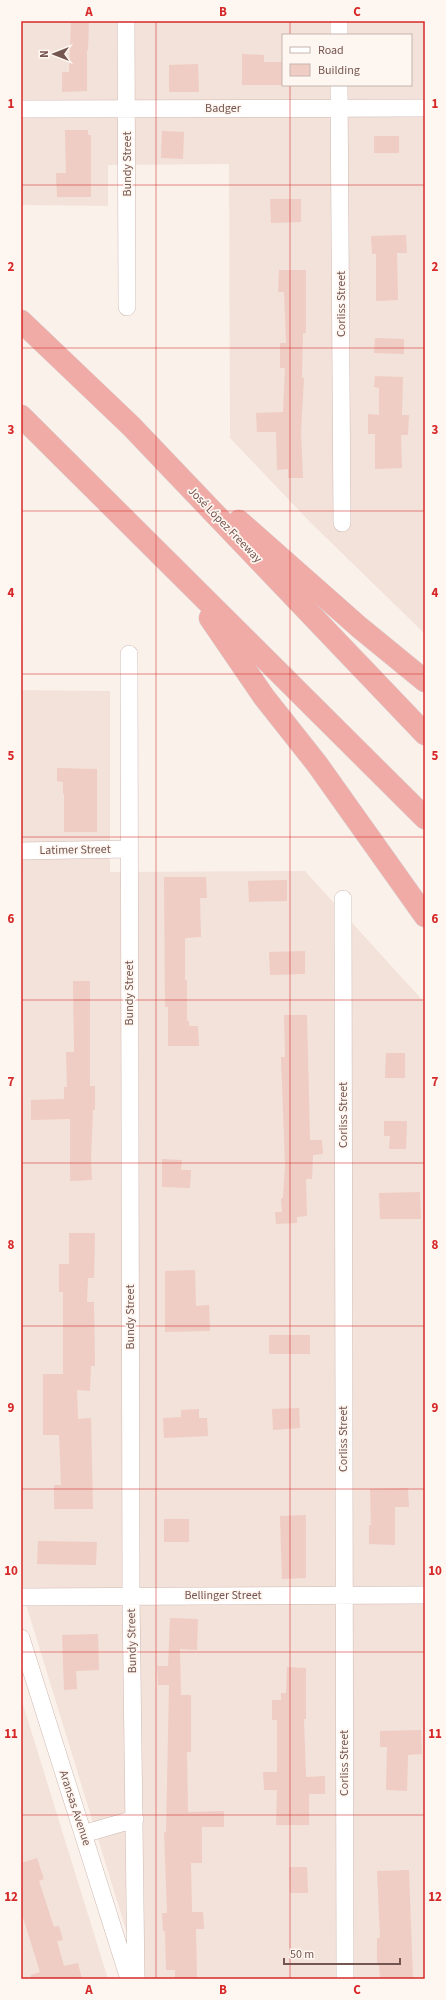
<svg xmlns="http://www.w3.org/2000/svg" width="446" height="2000" font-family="'Source Sans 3',sans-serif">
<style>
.residential{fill:#f3e2d9;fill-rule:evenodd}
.building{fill:#efccc4}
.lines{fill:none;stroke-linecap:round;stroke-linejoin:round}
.street-casing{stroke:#cfbab3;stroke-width:18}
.highway-casing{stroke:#d8cfce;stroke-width:23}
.street{stroke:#fff;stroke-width:17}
.highway{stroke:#f1aba6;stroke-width:22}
.grid{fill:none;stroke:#d62828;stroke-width:1;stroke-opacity:0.55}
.labels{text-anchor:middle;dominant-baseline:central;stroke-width:3.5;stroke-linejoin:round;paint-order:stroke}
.street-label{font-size:12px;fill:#75554f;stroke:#fef6f1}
.neatline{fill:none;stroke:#d62828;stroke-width:1.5}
.grid-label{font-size:13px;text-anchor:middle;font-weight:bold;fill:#d62828}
</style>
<rect width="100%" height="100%" fill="#fbf1eb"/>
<path class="residential" d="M 21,21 L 425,21 L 425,634 L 311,523 L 230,438 L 229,164 L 108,165 L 108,206 L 21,205 ZM 283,35 L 411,35 L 411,85 L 283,85 Z
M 21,626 L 23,626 L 22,690 L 110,691 L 110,872 L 305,871 L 425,1003 L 425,1979 L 141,1979 L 21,1588 L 23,870 L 21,870 Z
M 21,1698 L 108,1979 L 21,1979 Z"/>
<path class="building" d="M 71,21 L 89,21 L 88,50 L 87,50 L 87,91 L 62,92 L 62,72 L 69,72 Z
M 242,54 L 264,55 L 264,62 L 283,62 L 283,85 L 242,85 Z
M 198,64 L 199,92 L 169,92 L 169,65 Z
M 65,130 L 88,130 L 88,135 L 91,135 L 91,197 L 57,197 L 56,173 L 66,173 Z
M 162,131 L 184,132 L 183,159 L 161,158 Z
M 374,136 L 399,136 L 399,153 L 374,153 Z
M 270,199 L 301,199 L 301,222 L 271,223 Z
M 406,235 L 407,253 L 397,253 L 398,300 L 376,301 L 376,254 L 372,254 L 371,236 Z
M 279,270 L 306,270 L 306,333 L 303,333 L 302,378 L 304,378 L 301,432 L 303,478 L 288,478 L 288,469 L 277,470 L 276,432 L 257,432 L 256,413 L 283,412 L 285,368 L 280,368 L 280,343 L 286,343 L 284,292 L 278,292 Z
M 375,338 L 404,339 L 404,354 L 374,353 Z
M 375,376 L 403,377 L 402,415 L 409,415 L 408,435 L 401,435 L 402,468 L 375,469 L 375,434 L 368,434 L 368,414 L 379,415 L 379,388 L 374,387 Z
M 57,768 L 97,769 L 97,832 L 64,832 L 64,794 L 63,794 L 63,782 L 57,781 Z
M 164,877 L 206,877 L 207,898 L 200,898 L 201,937 L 185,938 L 185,980 L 187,980 L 187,1021 L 189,1021 L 189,1026 L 198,1026 L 199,1046 L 168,1046 L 168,1007 L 165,1007 Z
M 287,880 L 287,901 L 249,902 L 248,881 Z
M 305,951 L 305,974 L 270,975 L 269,952 Z
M 73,981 L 90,981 L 90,1086 L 95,1086 L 95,1110 L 93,1110 L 91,1159 L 92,1180 L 70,1181 L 70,1119 L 31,1120 L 31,1100 L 64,1099 L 64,1087 L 67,1087 L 66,1052 L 74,1052 Z
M 284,1015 L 307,1015 L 310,1140 L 322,1140 L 323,1154 L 313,1155 L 312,1179 L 306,1179 L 307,1216 L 297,1217 L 297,1223 L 276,1224 L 275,1212 L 282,1212 L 281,1198 L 283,1198 L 285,1165 L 281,1057 L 285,1057 Z
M 386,1053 L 405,1053 L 405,1078 L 385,1078 Z
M 384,1121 L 407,1121 L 406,1149 L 389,1149 L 390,1136 L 384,1136 Z
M 162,1159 L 182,1160 L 181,1170 L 191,1170 L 190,1188 L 162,1187 Z
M 420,1192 L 421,1219 L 380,1219 L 379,1193 Z
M 69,1233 L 95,1233 L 94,1278 L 88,1278 L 87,1302 L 94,1302 L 95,1366 L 91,1366 L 90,1391 L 77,1390 L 78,1419 L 91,1418 L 93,1509 L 54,1509 L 54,1485 L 61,1485 L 59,1435 L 43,1435 L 43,1374 L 63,1374 L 63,1292 L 59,1292 L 59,1264 L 69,1264 Z
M 195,1270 L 196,1306 L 209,1305 L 210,1331 L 165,1332 L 165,1271 Z
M 269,1335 L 310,1335 L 310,1354 L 269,1354 Z
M 299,1408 L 300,1428 L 273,1430 L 272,1409 Z
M 199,1409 L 199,1418 L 207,1418 L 208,1436 L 164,1438 L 163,1418 L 181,1417 L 181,1410 Z
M 408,1488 L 409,1507 L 395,1507 L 395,1545 L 369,1544 L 369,1525 L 371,1525 L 370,1489 Z
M 306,1515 L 306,1578 L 282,1579 L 280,1516 Z
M 164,1519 L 189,1519 L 189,1542 L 164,1542 Z
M 38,1541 L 97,1542 L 96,1565 L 37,1564 Z
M 170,1618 L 198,1619 L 197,1650 L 180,1649 L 181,1695 L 191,1695 L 191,1752 L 187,1752 L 188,1812 L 224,1811 L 224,1827 L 202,1827 L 202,1863 L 191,1863 L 192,1912 L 203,1912 L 204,1929 L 196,1929 L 197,1979 L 175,1979 L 175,1970 L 166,1970 L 165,1931 L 163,1931 L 162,1913 L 167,1913 L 164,1832 L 166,1832 L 169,1685 L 158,1685 L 157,1666 L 168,1666 Z
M 98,1634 L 99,1670 L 76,1671 L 77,1689 L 64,1690 L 62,1635 Z
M 287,1667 L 306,1668 L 306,1719 L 304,1719 L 306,1777 L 325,1776 L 325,1794 L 309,1794 L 309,1825 L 276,1825 L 277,1790 L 264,1790 L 263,1772 L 277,1772 L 277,1720 L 272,1720 L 272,1700 L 281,1700 L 281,1693 L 286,1693 Z
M 421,1730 L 422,1754 L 408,1755 L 407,1791 L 386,1790 L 387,1747 L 380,1747 L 380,1731 Z
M 37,1858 L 44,1879 L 39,1881 L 54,1927 L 59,1926 L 63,1940 L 57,1941 L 64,1966 L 78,1963 L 82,1979 L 31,1979 L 31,1975 L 40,1972 L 21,1911 L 21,1863 Z
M 289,1867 L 307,1867 L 308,1893 L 290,1893 Z
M 409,1870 L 413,1979 L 380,1979 L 379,1963 L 377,1963 L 377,1938 L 380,1938 L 377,1871 Z"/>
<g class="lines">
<defs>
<path id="street" d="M 126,21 L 127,307
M 339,21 L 339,35
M 339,85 L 342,523
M 21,109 L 425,108
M 129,654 L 131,1596 L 136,1979
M 21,851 L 129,849
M 343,899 L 345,1979
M 21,1597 L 425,1595
M 21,1638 L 129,1979
M 83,1834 L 135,1819"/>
<path id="highway" d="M 21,321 L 131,426 L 425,734
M 21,416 L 425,818
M 239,521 L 359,627 L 425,681
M 210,618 L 264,697 L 317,764 L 425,916"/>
</defs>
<use href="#street" class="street-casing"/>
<use href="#highway" class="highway-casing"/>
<use href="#street" class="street"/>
<use href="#highway" class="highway"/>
</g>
<path class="grid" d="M 156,21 L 156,1979M 290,21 L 290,35M 290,85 L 290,1979M 21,185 L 425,185M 21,348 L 425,348M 21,511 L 425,511M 21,674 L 425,674M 21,837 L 425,837M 21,1000 L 425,1000M 21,1163 L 425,1163M 21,1326 L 425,1326M 21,1489 L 425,1489M 21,1652 L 425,1652M 21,1815 L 425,1815"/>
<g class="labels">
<g class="street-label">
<text x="223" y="108">Badger</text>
<text transform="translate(127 164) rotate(-90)">Bundy Street</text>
<text transform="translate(341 304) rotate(-90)">Corliss Street</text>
<text transform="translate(225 525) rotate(46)">José López Freeway</text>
<text transform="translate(75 850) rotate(-1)">Latimer Street</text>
<text transform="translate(129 993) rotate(-90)">Bundy Street</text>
<text transform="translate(343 1115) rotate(-90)">Corliss Street</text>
<text transform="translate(130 1317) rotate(-90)">Bundy Street</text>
<text transform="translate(343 1439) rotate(-90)">Corliss Street</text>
<text x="223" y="1595">Bellinger Street</text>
<text transform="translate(132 1641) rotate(-91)">Bundy Street</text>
<text transform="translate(344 1763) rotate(-90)">Corliss Street</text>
<text transform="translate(75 1808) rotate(72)">Aransas Avenue</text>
</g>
</g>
<rect width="446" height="2000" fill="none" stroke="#fef6f1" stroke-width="44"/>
<rect x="282" y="34" width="130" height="52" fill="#fef6f1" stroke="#c7b6b0"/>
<rect x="290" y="47" width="20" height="6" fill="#ffffff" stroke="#c7b6b0"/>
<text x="318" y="54" font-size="12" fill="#75554f">Road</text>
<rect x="290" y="64" width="20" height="12" fill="#efccc4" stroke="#c7b6b0"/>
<text x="318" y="74" font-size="12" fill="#75554f">Building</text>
<g transform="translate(54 54) rotate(270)" stroke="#fef6f1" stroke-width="3" paint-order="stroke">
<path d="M0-3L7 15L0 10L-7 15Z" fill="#75554f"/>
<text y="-6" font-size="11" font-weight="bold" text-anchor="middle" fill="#75554f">N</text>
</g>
<path d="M284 1958v6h116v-6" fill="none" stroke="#75554f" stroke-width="2"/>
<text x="290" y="1958" font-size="12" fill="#75554f" stroke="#fef6f1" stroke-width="3" paint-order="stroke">50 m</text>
<rect x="22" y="22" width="402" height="1956" class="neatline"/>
<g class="grid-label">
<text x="89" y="16">A</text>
<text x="223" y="16">B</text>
<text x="357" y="16">C</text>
<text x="11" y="108">1</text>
<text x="435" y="108">1</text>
<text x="11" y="271">2</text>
<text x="435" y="271">2</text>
<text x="11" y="434">3</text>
<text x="435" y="434">3</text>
<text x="11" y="597">4</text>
<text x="435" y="597">4</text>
<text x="11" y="760">5</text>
<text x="435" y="760">5</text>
<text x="11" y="923">6</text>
<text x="435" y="923">6</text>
<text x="11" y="1086">7</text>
<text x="435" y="1086">7</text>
<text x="11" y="1249">8</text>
<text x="435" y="1249">8</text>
<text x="11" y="1412">9</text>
<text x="435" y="1412">9</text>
<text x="11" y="1575">10</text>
<text x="435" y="1575">10</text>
<text x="11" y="1738">11</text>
<text x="435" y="1738">11</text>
<text x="11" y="1901">12</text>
<text x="435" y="1901">12</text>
<text x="89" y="1994">A</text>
<text x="223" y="1994">B</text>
<text x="357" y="1994">C</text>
</g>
</svg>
